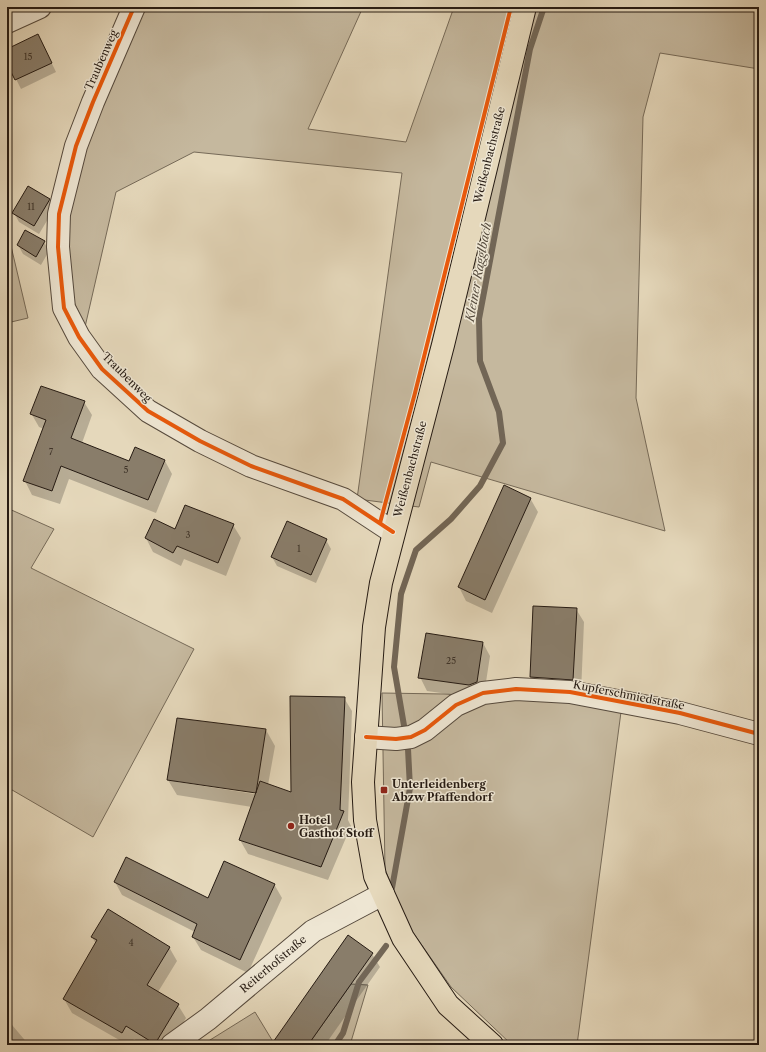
<svg xmlns="http://www.w3.org/2000/svg" width="766" height="1052" font-family="'Libre Caslon Text',serif">
<style>
.green{fill:#c5b89e;stroke:#766a58}
.shadow{fill:#0003;fill-rule:evenodd}
.lines{fill:none;stroke-linecap:round;stroke-linejoin:round}
.stream{stroke:#726656;stroke-width:6}
.building{fill:#897d6a;stroke:#261b13}
.minor-casing{stroke:#564a3d;stroke-width:24}
.major-casing{stroke:#261b13;stroke-width:24}
.minor{stroke:#eee6d3;stroke-width:22}
.major{stroke:#e5d8bb;stroke-width:22}
.cycleway-casing{stroke:#eee6d3;stroke-width:6}
.cycleway{stroke:#e8590c;stroke-width:4}
.poi-dot{fill:#8f2418;stroke:#eee6d3;stroke-width:1.5}
.labels{text-anchor:middle;dominant-baseline:central;stroke-width:3;stroke-linejoin:round;paint-order:stroke}
.number-label{font-size:9px;fill:#3f3429}
.street-label{font-size:11px;fill:#261b13;stroke:#eee6d3}
.poi-label{font-size:11px;font-weight:bold;fill:#261b13;stroke:#eee6d3;text-anchor:start}
.water-label{font-size:12px;font-style:italic;fill:#584d3f;stroke:#eee6d3}
</style>
<rect width="100%" height="100%" fill="#e5d8bb"/>
<filter id="stains"><feTurbulence type="fractalNoise" baseFrequency=".005" numOctaves="4"/><feColorMatrix values="0 0 0 0 .2 0 0 0 0 .09 0 0 0 0 .02 0 0 0 .5 -.17"/></filter>
<radialGradient id="worn" r=".72"><stop offset=".6" stop-color="#630" stop-opacity="0"/><stop offset="1" stop-color="#630" stop-opacity=".3"/></radialGradient>
<path class="green" d="M 144,7 L 363,7 L 308,129 L 406,142 L 454,7 L 759,7 L 759,69 L 660,53 L 643,117 L 636,398 L 665,531 L 431,462 L 419,507 L 357,499 L 402,173 L 194,152 L 116,192 L 85,327 L 71,295 L 64,260 L 75,151 Z
M 7,229 L 28,318 L 7,323 Z
M 7,508 L 54,529 L 31,568 L 194,649 L 93,837 L 7,787 Z
M 382,693 L 444,694 L 588,703 L 621,712 L 577,1045 L 512,1045 L 451,987 L 405,921 L 385,869 Z
M 351,984 L 368,985 L 350,1045 L 308,1045 Z
M 255,1012 L 275,1045 L 202,1045 Z"/>
<path class="shadow" d="M 38,35 L 56,72 L 21,89 L 7,61 L 7,50 Z
M 49,200 L 54,209 L 39,234 L 19,222 L 14,213 Z
M 44,242 L 49,251 L 41,265 L 23,254 L 18,245 Z
M 84,402 L 92,415 L 82,443 L 130,462 L 165,461 L 172,474 L 156,513 L 69,479 L 60,504 L 32,495 L 25,481 L 44,429 L 39,427 L 31,413 Z
M 504,487 L 530,498 L 538,512 L 492,613 L 466,601 L 459,587 Z
M 233,525 L 241,538 L 226,576 L 184,559 L 181,566 L 153,552 L 146,538 Z
M 326,540 L 331,549 L 316,583 L 277,566 L 272,557 Z
M 576,609 L 584,622 L 581,693 L 538,690 L 531,677 Z
M 483,643 L 490,656 L 484,695 L 477,698 L 427,691 L 420,677 Z
M 344,698 L 352,711 L 348,820 L 351,826 L 328,880 L 248,854 L 240,840 L 252,807 L 177,795 L 168,780 L 178,719 L 266,730 L 275,746 L 268,785 L 292,794 ZM 178,780 L 261,793 L 261,795 L 178,782 Z
M 115,882 L 209,900 L 274,884 L 282,898 L 248,973 L 201,950 L 193,937 L 195,932 L 122,895 Z
M 92,937 L 169,947 L 177,961 L 158,992 L 178,1005 L 186,1018 L 170,1045 L 144,1045 L 134,1039 L 130,1045 L 128,1045 L 72,1013 L 64,999 L 96,944 Z
M 349,937 L 372,954 L 380,967 L 325,1045 L 278,1045 Z
M 7,1019 L 29,1045 L 7,1045 Z"/>
<g class="lines">
<path class="stream" d="M 392,888 L 410,788 L 408,749 L 394,667 L 401,594 L 416,550 L 451,519 L 480,486 L 503,443 L 499,412 L 480,361 L 479,319 L 530,49 L 544,7
M 335,1045 L 343,1033 L 359,982 L 386,946"/>
</g>
<path class="building" d="M 38,34 L 52,63 L 15,80 L 7,64 L 7,49 Z
M 28,186 L 50,199 L 34,226 L 12,213 Z
M 25,230 L 45,241 L 36,257 L 17,245 Z
M 41,386 L 85,401 L 71,438 L 129,461 L 135,447 L 165,460 L 148,500 L 61,466 L 52,491 L 23,481 L 46,420 L 30,414 Z
M 504,485 L 531,498 L 485,600 L 458,587 Z
M 185,505 L 234,524 L 218,563 L 177,546 L 173,553 L 145,538 L 154,519 L 175,529 Z
M 287,521 L 327,539 L 311,575 L 271,557 Z
M 533,606 L 577,608 L 573,680 L 530,677 Z
M 426,633 L 483,642 L 477,682 L 469,685 L 418,678 Z
M 290,696 L 345,697 L 340,810 L 344,811 L 321,867 L 239,840 L 260,781 L 291,792 Z
M 177,718 L 266,729 L 256,793 L 167,780 Z
M 126,857 L 208,898 L 224,861 L 275,884 L 240,960 L 192,937 L 197,924 L 114,882 Z
M 108,909 L 170,947 L 147,985 L 179,1004 L 155,1044 L 126,1026 L 122,1033 L 63,999 L 97,940 L 91,937 Z
M 348,935 L 373,953 L 308,1045 L 271,1045 Z"/>
<g class="lines">
<defs>
<path id="minor" d="M 134,7 L 93,102 L 76,146 L 59,214 L 58,247 L 64,308 L 79,337 L 102,369 L 148,411 L 200,441 L 251,466 L 343,499 L 393,532
M 7,22 L 40,7
M 366,737 L 396,739 L 411,737 L 425,730 L 456,705 L 483,693 L 516,689 L 570,692 L 680,713 L 759,734
M 172,1045 L 208,1019 L 313,931 L 383,894"/>
<path id="major" d="M 492,1045 L 448,1005 L 403,938 L 375,876 L 365,820 L 363,782 L 374,627 L 381,583 L 443,345 L 525,7"/>
</defs>
<use href="#minor" class="minor-casing"/>
<use href="#major" class="major-casing"/>
<use href="#minor" class="minor"/>
<use href="#major" class="major"/>
<defs>
<path id="cycleway" d="M 134,7 L 93,102 L 76,146 L 59,214 L 58,247 L 64,308 L 79,337 L 102,369 L 148,411 L 200,441 L 251,466 L 343,499 L 393,532
M 380,523 L 415,393 L 511,7
M 366,737 L 396,739 L 411,737 L 425,730 L 456,705 L 483,693 L 516,689 L 570,692 L 680,713 L 759,734"/>
</defs>
<use href="#cycleway" class="cycleway-casing"/>
<use href="#cycleway" class="cycleway"/>
</g>
<g class="poi-dot">
<rect x="380" y="786" width="8" height="8" rx="2"/>
<circle cx="291" cy="826" r="4"/>
</g>
<g class="labels">
<g class="number-label">
<text x="28" y="56">15</text>
<text x="31" y="206">11</text>
<text x="51" y="451">7</text>
<text x="126" y="469">5</text>
<text x="188" y="534">3</text>
<text x="299" y="548">1</text>
<text x="451" y="660">25</text>
<text x="131" y="942">4</text>
</g>
<g class="street-label">
<text transform="translate(101 60) rotate(-66)">Traubenweg</text>
<text transform="translate(489 155) rotate(-76)">Weißenbachstraße</text>
<text transform="translate(127 377) rotate(45)">Traubenweg</text>
<text transform="translate(410 469) rotate(-75)">Weißenbachstraße</text>
<text transform="translate(629 695) rotate(11)">Kupferschmiedstraße</text>
<text transform="translate(273 964) rotate(-40)">Reiterhofstraße</text>
</g>
<g class="poi-label">
<text x="392" y="784">Unterleidenberg<tspan x="392" dy="13">Abzw Pfaffendorf</tspan></text>
<text x="299" y="820">Hotel<tspan x="299" dy="13">Gasthof Stoff</tspan></text>
</g>
<g class="water-label">
<text transform="translate(478 272) rotate(-80)">Kleiner Ragglbach</text>
</g>
</g>
<rect width="766" height="1052" fill="none" stroke="#e5d8bb" stroke-width="24"/>
<rect x="8" y="8" width="750" height="1036" fill="none" stroke="#261b13" stroke-width="2"/>
<rect x="12" y="12" width="742" height="1028" fill="none" stroke="#261b13"/>
<rect width="100%" height="100%" filter="url(#stains)"/>
<rect width="100%" height="100%" fill="url(#worn)"/>
</svg>
